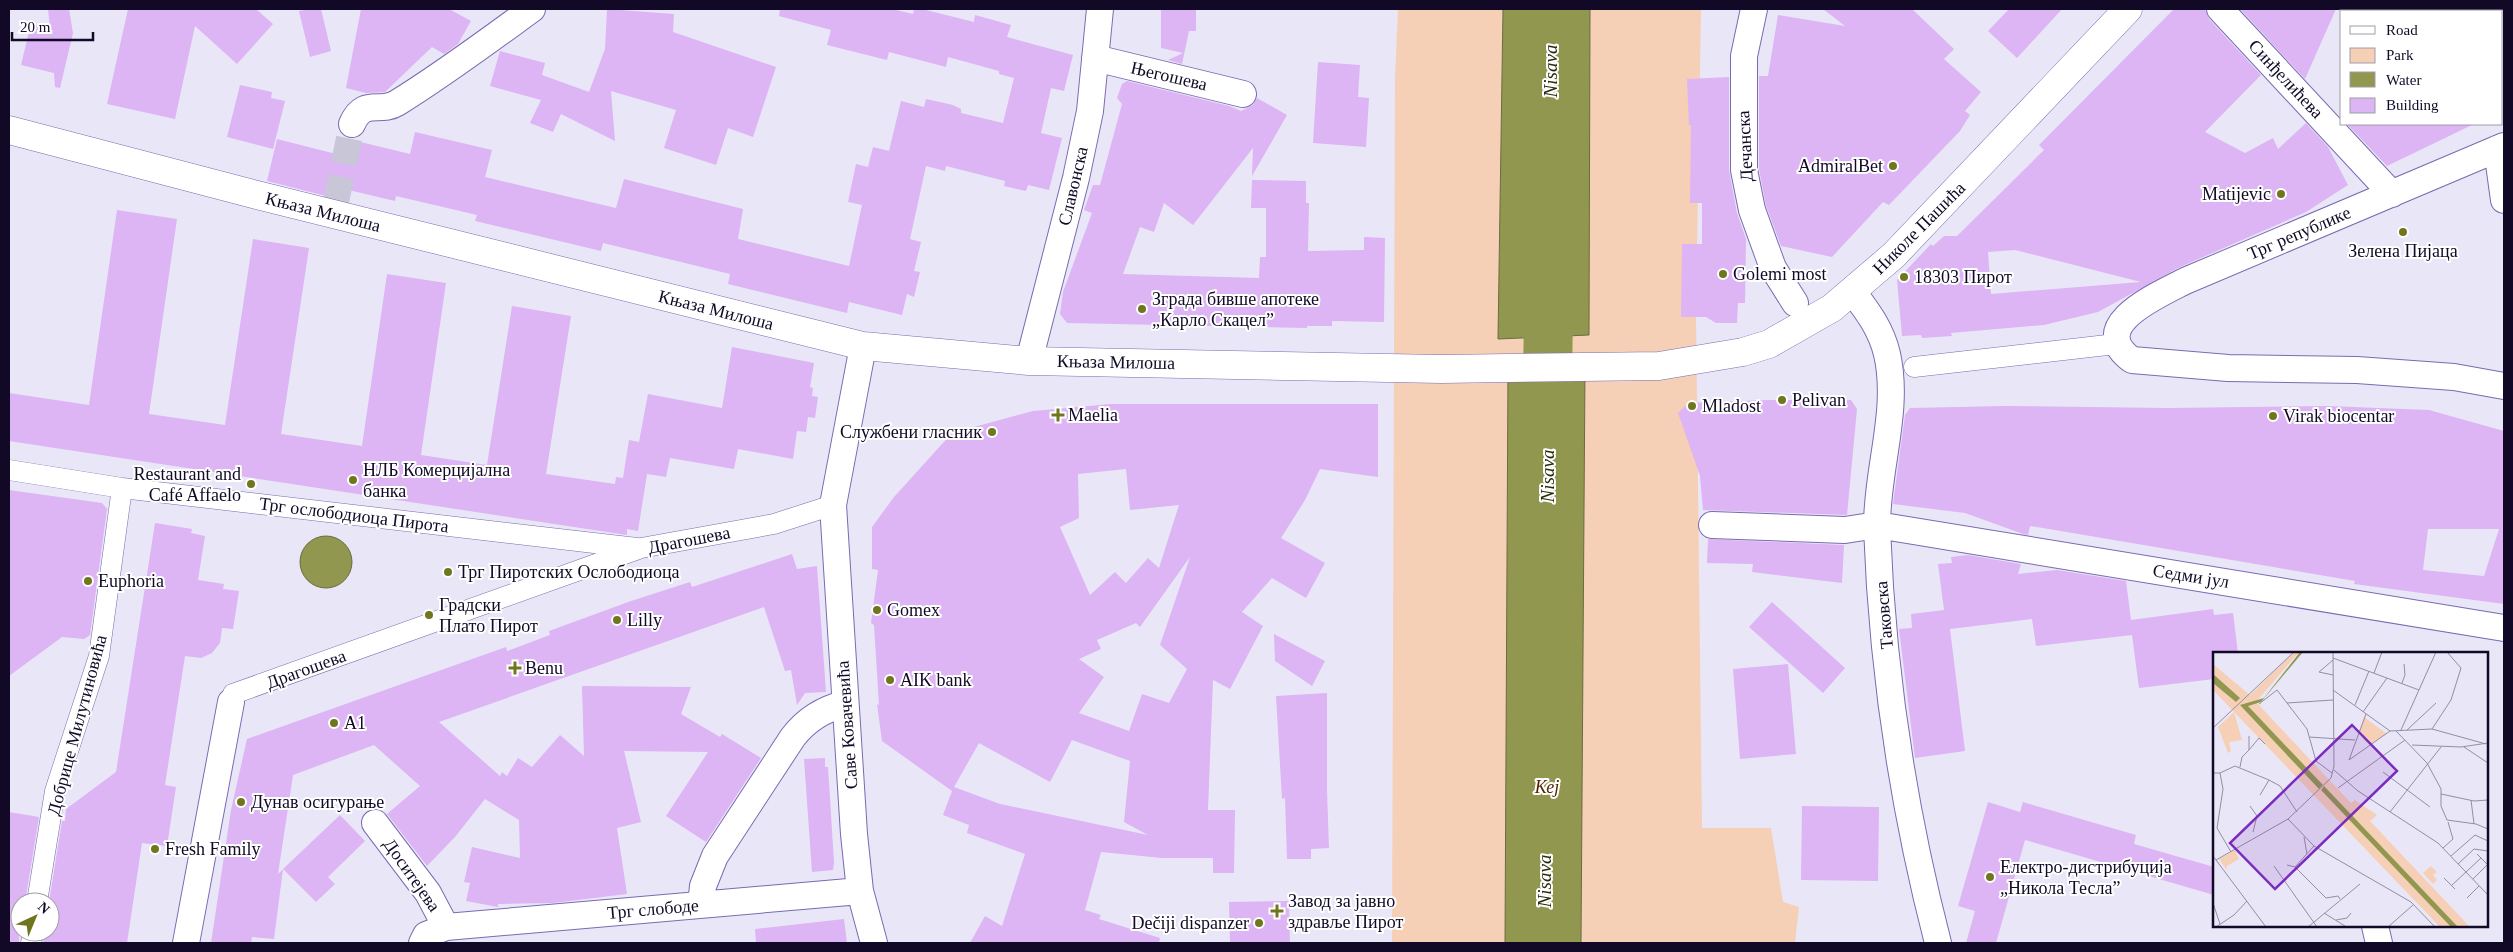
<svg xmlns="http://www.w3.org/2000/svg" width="2513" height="952" font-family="'Times New Roman',serif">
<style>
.green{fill:#f6cfb7}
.water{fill:#91974e;stroke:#6b6c42}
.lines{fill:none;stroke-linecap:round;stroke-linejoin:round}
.river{stroke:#91974e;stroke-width:49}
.building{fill:#ddb4f4;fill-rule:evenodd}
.minor-tunnel{stroke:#c9c6d8;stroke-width:26;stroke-dasharray:26 13;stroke-linecap:butt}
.pedestrian-casing{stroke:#7a6ab1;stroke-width:21}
.minor-casing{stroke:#7a6ab1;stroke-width:28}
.secondary-casing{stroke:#7a6ab1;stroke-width:29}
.pedestrian{stroke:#fff;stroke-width:20}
.minor{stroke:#fff;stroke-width:26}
.secondary{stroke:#fff;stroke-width:28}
.poi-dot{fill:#70761e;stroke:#fff;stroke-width:2}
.labels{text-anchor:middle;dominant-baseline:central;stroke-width:4;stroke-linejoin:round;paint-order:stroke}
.street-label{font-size:18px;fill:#110925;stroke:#fff}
.poi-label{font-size:18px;fill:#110925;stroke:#fff;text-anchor:start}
.park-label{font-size:18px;font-style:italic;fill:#4e2402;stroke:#fff}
.water-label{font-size:19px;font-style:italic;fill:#292c0b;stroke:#fff}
.inset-road{fill:none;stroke:#938ea3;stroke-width:1}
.view{fill:#7b2cbf;fill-opacity:0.15;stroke:#7b2cbf;stroke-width:2.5}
.inset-edge{fill:none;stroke:#110925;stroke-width:2.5}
</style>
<rect width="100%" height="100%" fill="#e9e7f7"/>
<path class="green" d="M 1398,9 L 1701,9 L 1696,315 L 1702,828 L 1771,828 L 1783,902 L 1799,907 L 1795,943 L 1392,943 L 1395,77 Z"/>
<path class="water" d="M 1503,9 L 1590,9 L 1589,335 L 1498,339 Z
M 1585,367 L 1581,943 L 1505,943 L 1508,368 Z
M300 562a26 26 0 1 1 52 0a26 26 0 1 1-52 0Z"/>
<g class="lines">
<path class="river" d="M 1547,422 L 1549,270"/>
</g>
<path class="building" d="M 48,9 L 69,9 L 73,33 L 60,88 L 55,87 L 54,73 L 21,65 L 31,23 L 50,28 Z
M 128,9 L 256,9 L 273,24 L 237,64 L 195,26 L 175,119 L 107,104 Z
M 310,9 L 321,9 L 331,51 L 310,57 L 299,11 Z
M 361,9 L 449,9 L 471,21 L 458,44 L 444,54 L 432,47 L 385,92 L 366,93 L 346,88 Z
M 607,9 L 674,14 L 673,32 L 776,67 L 753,137 L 728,128 L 716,165 L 664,148 L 676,110 L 611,91 L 615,141 L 561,114 L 553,132 L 530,123 L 541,100 L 490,86 L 500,51 L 545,63 L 542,75 L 589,92 L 605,49 Z
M 780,9 L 892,9 L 913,14 L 914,9 L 922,9 L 974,22 L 975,15 L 1011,25 L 1007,37 L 1073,55 L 1064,91 L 1051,88 L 1041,133 L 1062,138 L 1049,190 L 1028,185 L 1026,191 L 1004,186 L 1005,181 L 946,166 L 945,171 L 926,166 L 910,239 L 921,242 L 914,271 L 920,272 L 914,297 L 907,294 L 902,315 L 849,302 L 847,313 L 728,284 L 730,274 L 603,243 L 601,251 L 475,221 L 477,215 L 396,196 L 395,201 L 336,187 L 334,198 L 267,181 L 277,139 L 344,156 L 348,139 L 410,154 L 415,132 L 492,150 L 485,177 L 616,208 L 624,179 L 743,209 L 738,239 L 849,266 L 862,205 L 848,202 L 856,164 L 868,167 L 873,147 L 889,151 L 901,101 L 924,107 L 926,99 L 953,105 L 961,109 L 961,113 L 1003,123 L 1014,78 L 999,74 L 999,71 L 948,57 L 946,67 L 889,52 L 887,60 L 827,45 L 831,30 L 779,16 Z
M 1161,9 L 1196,9 L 1196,31 L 1189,31 L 1182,64 L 1168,60 L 1183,53 L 1161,48 Z
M 1823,9 L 1912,9 L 1954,49 L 1944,59 L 1981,92 L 1965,111 L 1970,115 L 1960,131 L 1889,205 L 1883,202 L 1832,257 L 1781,246 L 1766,206 L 1759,169 L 1759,76 L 1768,76 L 1778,15 L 1845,26 Z
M 2009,9 L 2062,9 L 2017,58 L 1988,31 Z
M 2174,9 L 2205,9 L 2209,19 L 2261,75 L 2205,132 L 2245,153 L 2273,138 L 2278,149 L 2306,123 L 2328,147 L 2348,185 L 2306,212 L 2178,268 L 2098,312 L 2044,325 L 1951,333 L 1952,336 L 1922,338 L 1921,335 L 1902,336 L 1897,280 L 1931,244 L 1933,246 L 1944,236 L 1957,236 L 2044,150 L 2039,145 ZM 2015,250 L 2141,282 L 1991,294 L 1988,252 Z
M 2240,9 L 2336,9 L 2305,79 Z
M 1318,62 L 1360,65 L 1358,97 L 1369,98 L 1366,147 L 1313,143 Z
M 1729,77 L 1729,170 L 1737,213 L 1746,239 L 1745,303 L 1738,303 L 1737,323 L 1716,323 L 1706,317 L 1681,317 L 1682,244 L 1702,244 L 1702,203 L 1690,203 L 1691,125 L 1689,125 L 1687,79 Z
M 1127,81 L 1229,106 L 1241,111 L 1253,105 L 1257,98 L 1287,115 L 1252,176 L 1253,148 L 1193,225 L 1164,203 L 1154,232 L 1140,227 L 1123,274 L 1259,278 L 1260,257 L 1266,257 L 1266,208 L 1251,208 L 1252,180 L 1306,181 L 1306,203 L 1309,203 L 1308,251 L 1364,250 L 1364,237 L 1385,238 L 1384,322 L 1332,321 L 1332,326 L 1307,326 L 1307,328 L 1067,323 L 1060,314 L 1063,292 L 1092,213 L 1084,210 L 1093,185 L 1100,185 L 1122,104 L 1117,98 L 1122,84 Z
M 240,85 L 272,92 L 271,98 L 285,101 L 273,149 L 227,137 Z
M 2347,124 L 2474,124 L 2387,166 Z
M 117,210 L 177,219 L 149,414 L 225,425 L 253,239 L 309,248 L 281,434 L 362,446 L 387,274 L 446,283 L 421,455 L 487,465 L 512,306 L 571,316 L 546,474 L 615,484 L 616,477 L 623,478 L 629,440 L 639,442 L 648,394 L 722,408 L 732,347 L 814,363 L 810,387 L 813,388 L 812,396 L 818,397 L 815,418 L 808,417 L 806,432 L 797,431 L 793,459 L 738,449 L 734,469 L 670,458 L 666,477 L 647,474 L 638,531 L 627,529 L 627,535 L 9,441 L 9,393 L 89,405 Z
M 1768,400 L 1851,400 L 1857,409 L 1847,515 L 1703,510 L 1700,476 L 1678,413 L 1688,403 Z
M 1111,404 L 1378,404 L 1378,477 L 1320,469 L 1305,500 L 1281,538 L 1325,563 L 1306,598 L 1272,578 L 1242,612 L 1263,626 L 1230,689 L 1213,680 L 1208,810 L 1235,810 L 1234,873 L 1213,873 L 1213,858 L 1162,858 L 1101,852 L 1085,910 L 1101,915 L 1099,919 L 1160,938 L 1159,943 L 970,943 L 985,916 L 1002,926 L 1025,854 L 967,833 L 969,825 L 943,815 L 952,791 L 882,741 L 877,704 L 879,705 L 874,625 L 871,623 L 878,570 L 872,569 L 872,527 L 894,497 L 952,433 L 1033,411 ZM 1126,469 L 1130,510 L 1179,505 L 1159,568 L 1148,558 L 1126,583 L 1115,572 L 1090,595 L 1060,527 L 1079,518 L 1078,474 ZM 1190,557 L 1160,645 L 1187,669 L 1169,703 L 1142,694 L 1129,731 L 1079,713 L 1104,677 L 1079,659 L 1101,649 L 1097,640 L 1136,623 L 1140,627 ZM 1072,740 L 1130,761 L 1124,822 L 1148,835 L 1000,804 L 954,787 L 979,743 L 1050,782 Z
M 2004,406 L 2168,408 L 2328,406 L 2429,410 L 2504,431 L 2504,604 L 2354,584 L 2355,581 L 2049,529 L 2030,526 L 2028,535 L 2023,534 L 1965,513 L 1893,504 L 1905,415 L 1910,408 ZM 2428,529 L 2499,529 L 2484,576 L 2423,570 Z
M 9,490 L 102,503 L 107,509 L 90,635 L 84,639 L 62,637 L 9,676 Z
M 155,523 L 192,529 L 191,533 L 205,536 L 198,580 L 224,584 L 223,589 L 239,591 L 233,629 L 222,628 L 220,643 L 212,653 L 201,658 L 185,656 L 165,785 L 176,787 L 167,846 L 142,843 L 127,943 L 43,943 L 45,932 L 50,932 L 49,902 L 62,821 L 65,821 L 66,809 L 116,772 Z
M 1708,539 L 1844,545 L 1842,583 L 1752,572 L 1753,564 L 1707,563 Z
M 792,554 L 797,569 L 817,566 L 826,692 L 805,693 L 797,705 L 791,670 L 785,671 L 764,607 L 439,722 L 500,776 L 502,772 L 507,776 L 518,758 L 532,767 L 560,735 L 584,756 L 582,686 L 691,687 L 681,714 L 720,737 L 722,734 L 761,758 L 706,842 L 666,816 L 708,752 L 624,751 L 641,822 L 617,828 L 627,894 L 553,903 L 498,904 L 498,907 L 466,901 L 470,883 L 464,882 L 472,847 L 520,858 L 519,820 L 485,799 L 455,837 L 427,866 L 387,814 L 420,786 L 374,745 L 293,775 L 278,874 L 283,869 L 274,939 L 252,937 L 251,943 L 211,943 L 231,810 L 247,739 L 506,647 L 507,651 L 550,635 L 549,631 L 631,601 L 690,582 L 692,587 Z
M 1968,555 L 2021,564 L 2018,574 L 2057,570 L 2126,581 L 2131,620 L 2213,609 L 2214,615 L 2233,613 L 2238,653 L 2214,653 L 2214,679 L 2139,688 L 2132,635 L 2036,646 L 2032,619 L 1950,629 L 1965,751 L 1915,758 L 1899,629 L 1912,628 L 1911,614 L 1944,610 L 1938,564 L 1952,563 L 1951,557 Z
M 1772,602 L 1845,668 L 1823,693 L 1749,627 Z
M 1274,634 L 1325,661 L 1312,686 L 1275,661 Z
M 1788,664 L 1796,754 L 1740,759 L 1733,669 Z
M 1327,693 L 1327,790 L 1329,848 L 1311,849 L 1311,859 L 1287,859 L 1285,798 L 1282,799 L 1276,696 Z
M 825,758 L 825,767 L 828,767 L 834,862 L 833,870 L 812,872 L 804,759 Z
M 1988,802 L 2020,812 L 2023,802 L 2136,835 L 2134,844 L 2214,867 L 2214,895 L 2025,840 L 1996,943 L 1966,943 L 1975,911 L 1958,906 Z
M 1802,806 L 1879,807 L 1878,881 L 1801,880 Z
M 9,812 L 39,817 L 25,902 L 20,902 L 19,943 L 9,943 Z
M 340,815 L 365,841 L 328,877 L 335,884 L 316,902 L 283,869 Z
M 1289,901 L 1290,943 L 1230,943 L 1229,902 Z
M 844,919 L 847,943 L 756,943 L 755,929 Z"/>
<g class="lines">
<path class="minor-tunnel" d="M 336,202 L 352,124"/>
<defs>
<path id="pedestrian" d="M 1914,367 L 2116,344
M 9,470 L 122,488 L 637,548
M 231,702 L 233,694 L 641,548 L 774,524 L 833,505
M 37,902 L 55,791 L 99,656 L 122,488
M 31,943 L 33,932"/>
<path id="minor" d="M 1754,9 L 1744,56 L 1744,170 L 1752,210 L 1773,268 L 1795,303
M 2220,9 L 2392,194
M 1095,58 L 1243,94
M 352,124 C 364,97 379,114 397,103 C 444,74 488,41 532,9
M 2504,146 L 2185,281 C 2158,295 2085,326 2132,360 L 2228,368 L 2357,370 L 2454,377 L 2504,386
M 2497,149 L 2504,200
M 1853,292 C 1868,312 1881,329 1887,354 C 1900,411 1876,471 1877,528 C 1882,668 1903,808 1938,943
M 863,346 L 833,505 L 854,834 L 860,891 L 874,943
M 1029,361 L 1076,178 L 1090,111 L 1100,9
M 1712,525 L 1845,530 L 1877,525 L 2504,628
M 375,823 L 428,893 L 446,927
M 701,905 L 703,886 L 715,856 L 793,737 C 807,719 823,709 845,704
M 2375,926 L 2379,943
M 186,943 L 231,702
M 422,943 L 426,935 L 446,927 L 860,891"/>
<path id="secondary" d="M 9,130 L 253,194 L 863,346 L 1029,361 L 1441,369 L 1659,366 L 1743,352 L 1769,344 L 1832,308 L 1894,255 L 2128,9"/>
</defs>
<use href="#pedestrian" class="pedestrian-casing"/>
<use href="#minor" class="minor-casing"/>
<use href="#secondary" class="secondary-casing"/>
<use href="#pedestrian" class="pedestrian"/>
<use href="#minor" class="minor"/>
<use href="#secondary" class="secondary"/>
</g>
<g class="poi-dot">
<circle cx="1893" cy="166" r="5"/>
<circle cx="2281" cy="194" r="5"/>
<circle cx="2403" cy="232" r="5"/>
<circle cx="1723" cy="274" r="5"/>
<circle cx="1904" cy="277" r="5"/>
<circle cx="1142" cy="309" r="5"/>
<circle cx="1782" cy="400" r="5"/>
<circle cx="1692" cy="406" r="5"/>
<path d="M1055.5 407.5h5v5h5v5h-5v5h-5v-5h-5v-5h5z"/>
<circle cx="2273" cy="416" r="5"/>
<circle cx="992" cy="432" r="5"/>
<circle cx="353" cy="480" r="5"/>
<circle cx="251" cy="484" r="5"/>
<circle cx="448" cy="572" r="5"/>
<circle cx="88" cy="581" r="5"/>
<circle cx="877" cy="610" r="5"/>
<circle cx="429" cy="615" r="5"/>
<circle cx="617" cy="620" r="5"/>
<path d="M512.5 660.5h5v5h5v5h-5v5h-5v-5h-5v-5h5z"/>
<circle cx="890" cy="680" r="5"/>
<circle cx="334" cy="723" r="5"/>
<circle cx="241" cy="802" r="5"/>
<circle cx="155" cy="849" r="5"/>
<circle cx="1990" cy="877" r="5"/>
<path d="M1274.5 903.5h5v5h5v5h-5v5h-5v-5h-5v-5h5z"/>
<circle cx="1259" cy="923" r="5"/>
</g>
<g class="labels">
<g class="street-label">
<text transform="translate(1169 76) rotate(13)">Његошева</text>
<text transform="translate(2286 79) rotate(47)">Синђелићева</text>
<text transform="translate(1745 146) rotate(-93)">Дечанска</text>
<text transform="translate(1073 186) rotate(-77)">Славонска</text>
<text transform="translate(323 212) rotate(14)">Књаза Милоша</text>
<text transform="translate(1919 228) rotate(-45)">Николе Пашића</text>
<text transform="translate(2299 233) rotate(-23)">Трг републике</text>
<text transform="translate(716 310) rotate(14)">Књаза Милоша</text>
<text transform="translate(1116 362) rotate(1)">Књаза Милоша</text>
<text transform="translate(354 515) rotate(7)">Трг ослободиоца Пирота</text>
<text transform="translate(689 540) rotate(-11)">Драгошева</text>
<text transform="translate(2191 576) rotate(9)">Седми јул</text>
<text transform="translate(1884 615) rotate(-95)">Таковска</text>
<text transform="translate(306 669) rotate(-20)">Драгошева</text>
<text transform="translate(77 725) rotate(-75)">Добрице Милутиновића</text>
<text transform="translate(847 725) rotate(-94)">Саве Ковачевића</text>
<text transform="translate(412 875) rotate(55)">Доситејева</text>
<text transform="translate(653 909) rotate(-5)">Трг слободе</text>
</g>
<g class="poi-label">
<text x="1883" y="166" text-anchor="end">AdmiralBet</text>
<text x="2271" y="194" text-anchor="end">Matijevic</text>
<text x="2403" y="251" text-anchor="middle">Зелена Пијаца</text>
<text x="1733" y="274">Golemi most</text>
<text x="1914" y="277">18303 Пирот</text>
<text x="1152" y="299">Зграда бивше апотеке<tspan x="1152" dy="21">„Карло Скацел”</tspan></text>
<text x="1792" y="400">Pelivan</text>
<text x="1702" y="406">Mladost</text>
<text x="1068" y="415">Maelia</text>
<text x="2283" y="416">Virak biocentar</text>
<text x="982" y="432" text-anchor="end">Службени гласник</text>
<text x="363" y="470">НЛБ Комерцијална<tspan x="363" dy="21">банка</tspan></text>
<text x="241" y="474" text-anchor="end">Restaurant and<tspan x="241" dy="21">Café Affaelo</tspan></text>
<text x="458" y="572">Трг Пиротских Ослободиоца</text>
<text x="98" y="581">Euphoria</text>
<text x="439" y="605">Градски<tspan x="439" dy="21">Плато Пирот</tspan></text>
<text x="887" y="610">Gomex</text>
<text x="627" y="620">Lilly</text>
<text x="525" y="668">Benu</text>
<text x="900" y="680">AIK bank</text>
<text x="344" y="723">A1</text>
<text x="251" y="802">Дунав осигурање</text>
<text x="165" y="849">Fresh Family</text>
<text x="2000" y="867">Електро-дистрибуција<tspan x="2000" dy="21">„Никола Тесла”</tspan></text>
<text x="1288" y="901">Завод за јавно<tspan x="1288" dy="21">здравље Пирот</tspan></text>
<text x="1249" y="923" text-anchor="end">Dečiji dispanzer</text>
</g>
<g class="park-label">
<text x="1547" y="787">Кеј</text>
</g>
<g class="water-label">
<text transform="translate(1550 71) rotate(-90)">Nisava</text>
<text transform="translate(1547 476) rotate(-90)">Nisava</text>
<text transform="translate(1544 881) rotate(-90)">Nisava</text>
</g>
</g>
<g transform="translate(2213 652)">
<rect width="275" height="275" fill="#e9e7f7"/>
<path d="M 81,0 L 86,0 L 43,50 L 138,151 L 142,148 L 164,163 L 157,169 L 257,275 L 227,275 L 0,38 L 0,12 L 37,43 ZM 21,60 L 29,88 L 16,90 L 18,99 L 15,101 L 5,75 ZM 151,65 L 174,82 L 159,91 L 146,80 ZM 22,198 L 26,207 L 14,214 L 14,218 L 6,207 ZM 218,214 L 224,220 L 220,223 L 224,228 L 220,232 L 210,221 Z" fill="#f6cfb7"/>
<path d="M 87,0 L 90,0 L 48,50 L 35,54 L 110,133 L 106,137 L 27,53 L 51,46 ZM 0,22 L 27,46 L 23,50 L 0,31 ZM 111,134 L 245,275 L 238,275 L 108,138 Z" fill="#91974e"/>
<path class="inset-road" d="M 120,6 L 206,38M 120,8 L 106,20 L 120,23M 161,21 L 169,0M 189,31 L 192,23 L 191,12M 120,38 L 177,79 L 219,77 L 273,92M 74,51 L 120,48M 46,52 L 64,38 L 94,77 L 103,109 L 119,121M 142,53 L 156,19M 150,60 L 174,26M 153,62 L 136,108 L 177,79M 0,76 L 81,0M 219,77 L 238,48 L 248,16 L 234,0M 188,78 L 223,0M 194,78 L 223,51M 183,79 L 214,111 L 228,137 L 228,154 L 234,168 L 263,172 L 275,177M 146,81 L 158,91M 96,85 L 142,88M 199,93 L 248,95 L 275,91M 251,95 L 275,111M 36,98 L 46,86 L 52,92M 27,115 L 29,105 L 36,98 L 36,84M 121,118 L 145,139 L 225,191 L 275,243M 170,120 L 217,155M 0,121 L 7,121 L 22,114 L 56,128 L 67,134 L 84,160M 7,121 L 10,137 L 4,176 L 18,200M 125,136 L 192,88M 228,142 L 261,149 L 275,148M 47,143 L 56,128M 258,148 L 261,172M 37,154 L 44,164 L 40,180M 177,160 L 228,95M 75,167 L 101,194 L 198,250 L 222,275M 91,185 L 94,202M 230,196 L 240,187 L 235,170M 264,202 L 275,213M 0,204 L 53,275M 238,204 L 262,183 L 275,189M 3,208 L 75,167 L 118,126 L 121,114 L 120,0M 245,212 L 261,197 L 275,199M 74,213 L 82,215 L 113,246M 61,214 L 104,275M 82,215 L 101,194M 231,226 L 242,237M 260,227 L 274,213M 238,234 L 268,206M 113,246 L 125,244 L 127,247M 254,246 L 266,234M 0,251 L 7,272M 111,261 L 132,274M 123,268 L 134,266 L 138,261M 3,275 L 21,263 L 34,249M 95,275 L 147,232M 175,275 L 200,253"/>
<path class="view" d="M 139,73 L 184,119 L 62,237 L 17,191 Z"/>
<rect width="275" height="275" class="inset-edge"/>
</g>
<rect width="2513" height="952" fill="none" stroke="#110925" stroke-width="20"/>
<rect x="2340" y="10" width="162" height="115" fill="#ffffff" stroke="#a09da8"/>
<rect x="2350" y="26" width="25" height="8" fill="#ffffff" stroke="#a09da8"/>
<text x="2386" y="35" font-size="15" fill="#110925">Road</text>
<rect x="2350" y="48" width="25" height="15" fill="#f6cfb7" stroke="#a09da8"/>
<text x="2386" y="60" font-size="15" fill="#110925">Park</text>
<rect x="2350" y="72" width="25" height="15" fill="#91974e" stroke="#a09da8"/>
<text x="2386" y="85" font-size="15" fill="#110925">Water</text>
<rect x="2350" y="98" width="25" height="15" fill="#ddb4f4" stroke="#a09da8"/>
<text x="2386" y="110" font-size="15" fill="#110925">Building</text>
<g transform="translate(35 917) rotate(44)"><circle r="24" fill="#ffffff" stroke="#a09da8"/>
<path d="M0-4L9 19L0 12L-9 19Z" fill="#70761e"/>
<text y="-8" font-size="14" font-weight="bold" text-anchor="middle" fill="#110925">N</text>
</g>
<path d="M12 32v8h81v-8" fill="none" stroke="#110925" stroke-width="2.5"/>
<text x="20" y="32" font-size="15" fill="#110925" stroke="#ffffff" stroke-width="4" paint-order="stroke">20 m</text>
</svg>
